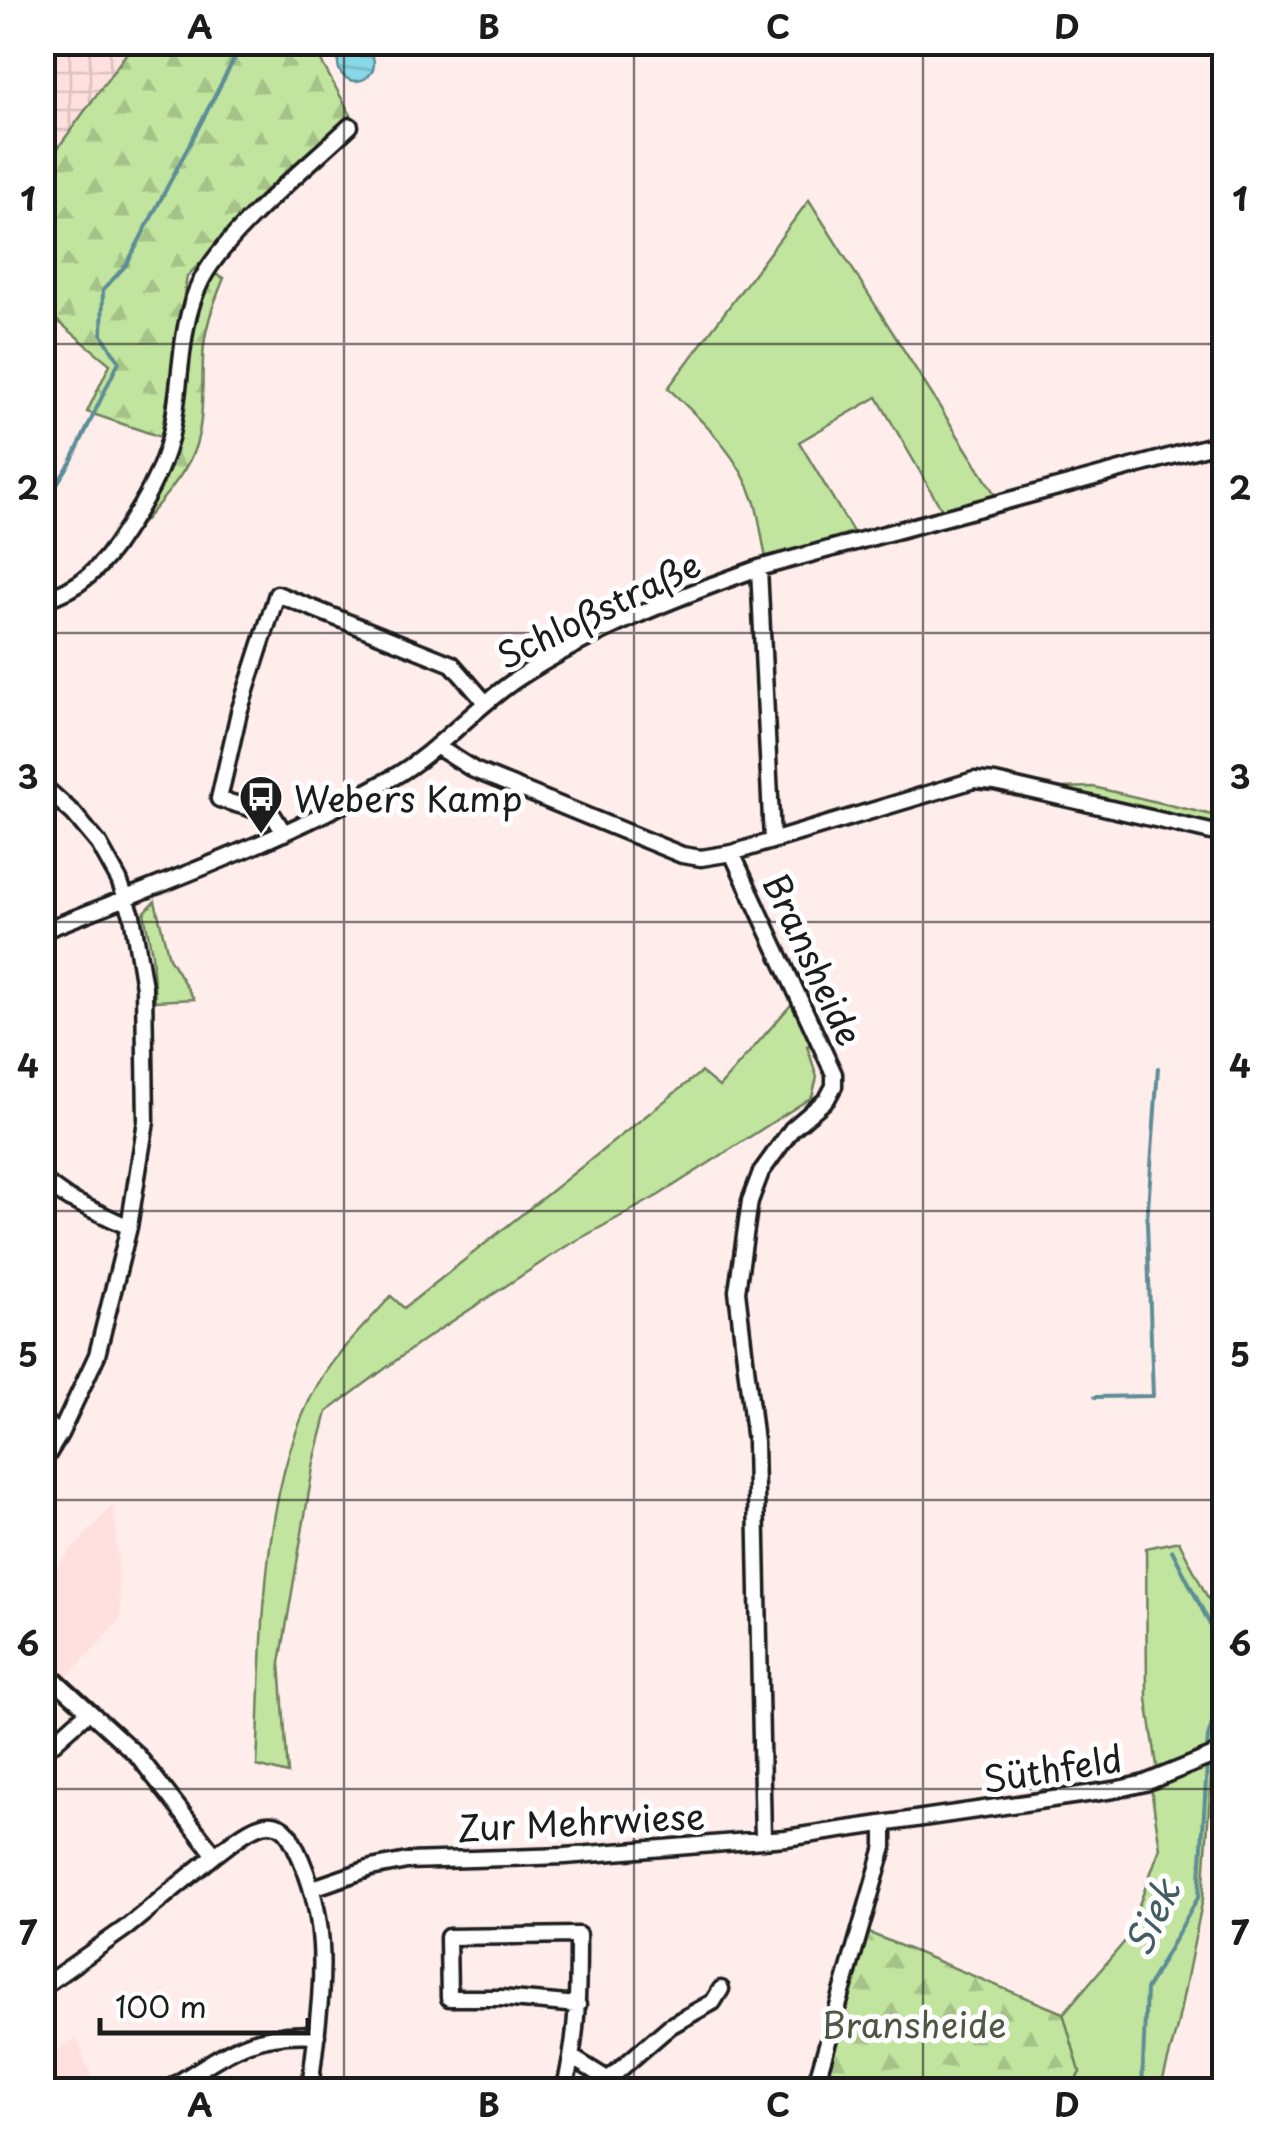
<svg xmlns="http://www.w3.org/2000/svg" width="1267" height="2133" font-family="'Playpen Sans',sans-serif">
<style>
.built{fill:#ffe0de}
.industrial{fill:url(#industrial-grid)}
.green{fill:#c1e49e;stroke:#6e805d;stroke-width:2.5}
.forest{fill:url(#forest-firs);stroke:#6e805d;stroke-width:2.5}
.water{fill:url(#water-rules);stroke:#5d8d96;stroke-width:2.5}
.lines{fill:none;stroke-linecap:round;stroke-linejoin:round}
.stream{stroke:#5d8d96;stroke-width:4}
.minor-casing{stroke:#1c1c1c;stroke-width:21}
.minor{stroke:#fff;stroke-width:14}
.grid{fill:none;stroke:#1c1c1c;stroke-width:2.5;stroke-opacity:0.55}
.labels{text-anchor:middle;dominant-baseline:central;stroke-width:10;stroke-linejoin:round;paint-order:stroke}
.street-label{font-size:35px;fill:#1c1c1c;stroke:#fff}
.poi-label{font-size:35px;fill:#1c1c1c;stroke:#fff;text-anchor:start}
.park-label{font-size:35px;fill:#4e5843;stroke:#fff}
.water-label{font-size:38px;font-style:italic;fill:#425e63;stroke:#fff}
.neatline{fill:none;stroke:#1c1c1c;stroke-width:4}
.grid-label{font-size:32px;text-anchor:middle;font-weight:bold;fill:#1c1c1c}
</style>
<defs>
<pattern id="industrial-grid" width="8" height="8" patternUnits="userSpaceOnUse" patternTransform="scale(2.5)"><rect width="8" height="8" fill="#ffe0de"/><path d="M0 4h8M4 0v8" fill="none" stroke="#dac0be"/></pattern>
<pattern id="forest-firs" width="22" height="20" patternUnits="userSpaceOnUse" patternTransform="scale(2.5)"><rect width="22" height="20" fill="#c1e49e"/><path d="M5 1l3.5 6h-7zM16 11l3.5 6h-7z" fill="#a5c388"/></pattern>
<pattern id="water-rules" width="6" height="5" patternUnits="userSpaceOnUse" patternTransform="scale(2.5)"><rect width="6" height="5" fill="#89d8e7"/><path d="M0 2.5h6" fill="none" stroke="#76b9c6"/></pattern>
</defs>
<rect width="100%" height="100%" fill="#ffedec"/>
<filter id="ink" filterUnits="userSpaceOnUse"><feTurbulence type="fractalNoise" baseFrequency=".01" numOctaves="2"/><feDisplacementMap in="SourceGraphic" scale="20" xChannelSelector="R" yChannelSelector="G"/><feConvolveMatrix kernelMatrix="1 2 1 2 8 2 1 2 1" color-interpolation-filters="sRGB"/></filter>
<g filter="url(#ink)">
<path class="built" d="M 114,1504 L 121,1619 L 67,1677 L 43,1653 L 43,1581 Z
M 76,2038 L 97,2090 L 43,2090 L 43,2059 Z"/>
<path class="industrial" d="M 43,43 L 134,43 L 43,170 Z"/>
<path class="green" d="M 809,200 L 996,496 L 942,510 L 877,397 L 799,442 L 853,532 L 766,558 C 762,540 760,520 755,503 C 739,454 703,422 668,388 Z
M 1093,787 L 1212,815 L 1224,822 L 1224,830 L 1062,788 Z
M 155,901 L 169,958 L 194,999 L 155,1001 L 152,954 L 144,913 Z
M 797,998 L 816,1042 L 807,1046 L 817,1077 L 812,1097 L 659,1195 L 565,1247 L 422,1341 L 327,1412 L 314,1462 L 280,1663 L 288,1774 L 257,1766 C 263,1648 258,1489 318,1384 C 336,1352 367,1324 391,1296 L 404,1308 L 701,1072 L 719,1087 Z
M 1179,1541 L 1224,1630 L 1224,1703 L 1214,1733 L 1213,1747 L 1158,1773 L 1147,1699 L 1146,1548 Z
M 1212,1762 L 1203,1898 L 1177,2027 L 1160,2090 L 1070,2090 L 1080,2072 L 1063,2014 L 1126,1940 L 1160,1848 L 1151,1788 Z"/>
<path class="forest" d="M 134,43 L 311,43 L 352,117 L 187,276 L 161,437 L 87,412 L 110,364 L 43,309 L 42,170 Z
M 214,274 L 224,278 C 215,300 207,321 204,345 C 200,379 207,420 193,453 C 181,482 148,515 128,540 L 157,491 L 176,439 L 197,311 Z
M 867,1932 L 1063,2013 L 1080,2072 L 1070,2090 L 820,2090 Z"/>
<path class="water" d="M338 63a18 18 0 1 1 36 0a18 18 0 1 1-36 0Z"/>
<g class="lines">
<path class="stream" d="M 42,507 L 71,462 L 119,361 L 102,335 L 103,290 L 127,264 L 243,42
M 1095,1397 L 1153,1396 L 1147,1222 L 1158,1068
M 1172,1550 L 1224,1652
M 1207,1750 L 1208,1737 L 1224,1684
M 1142,2090 L 1146,1990 L 1199,1896 L 1207,1764"/>
<defs>
<path id="minor" d="M 759,568 L 772,840
M 42,600 C 81,589 102,567 123,534 C 143,504 161,474 170,438 C 183,387 177,328 201,281 C 225,233 309,165 350,126
M 436,746 L 474,770 L 682,855 L 701,858 L 732,853 L 974,780 L 995,782 L 1224,835
M 42,785 L 74,814 L 99,844 L 119,880 L 132,915 L 144,987 L 146,1121 L 129,1227 L 97,1355 L 60,1434 L 42,1464
M 284,833 L 273,815 L 219,799 L 239,712 L 277,594 L 452,664 L 485,702
M 732,853 L 834,1074 L 834,1086 L 827,1099 L 792,1129 L 761,1172 L 750,1201 L 737,1291 L 755,1442 L 763,1840
M 42,931 C 160,884 281,841 392,778 C 438,752 472,709 517,679 C 590,631 677,597 759,568 L 1224,442
M 42,1180 L 69,1199 L 129,1227
M 42,1420 L 60,1434
M 42,1668 L 138,1756 L 215,1855 C 235,1841 267,1808 288,1833 C 338,1922 320,1995 310,2090
M 42,1753 L 89,1711
M 313,1888 L 371,1868 L 407,1861 L 565,1856 L 786,1838 L 1114,1790 L 1145,1783 L 1224,1751
M 42,1987 L 127,1927 L 215,1855
M 573,2058 L 607,2079
M 167,2090 C 222,2056 249,2030 317,2035
M 564,2090 C 578,2039 578,1989 578,1935 L 448,1937 L 449,1998 L 501,1998 L 578,2005
M 596,2090 L 670,2026 L 713,2002 L 721,1989
M 814,2090 L 884,1847 L 884,1824"/>
</defs>
<use href="#minor" class="minor-casing"/>
<use href="#minor" class="minor"/>
</g>
</g>
<path class="grid" d="M 344,42 L 344,2090M 634,42 L 634,2090M 923,42 L 923,2090M 42,344 L 1224,344M 42,633 L 1224,633M 42,922 L 1224,922M 42,1211 L 1224,1211M 42,1500 L 1224,1500M 42,1789 L 1224,1789"/>
<defs>
<symbol id="bus-pin" viewBox="-11 -11 22 30"><path d="M0 17L-7.5 6A9.5 9.5 0 1 1 7.5 6Z" fill="#1c1c1c" stroke="#fff"/><path d="M-5-6H5V4H4V6H2V4H-2V6H-4V4H-5ZM-3.5-4V0h7V-4ZM-3.5 1.2v1.5H-2V1.2ZM2 1.2v1.5H3.5V1.2Z" fill="#fff"/></symbol>
</defs>
<g fill-rule="evenodd">
<use href="#bus-pin" x="236" y="772" width="50" height="68"/>
</g>
<g class="labels">
<g class="street-label">
<text transform="translate(598 609) rotate(-26)">Schloßstraße</text>
<text transform="translate(814 959) rotate(65)">Bransheide</text>
<text transform="translate(1052 1768) rotate(-9)">Süthfeld</text>
<text transform="translate(581 1821) rotate(-3)">Zur Mehrwiese</text>
</g>
<g class="poi-label">
<text x="294" y="797">Webers Kamp</text>
</g>
<g class="park-label">
<text x="914" y="2023">Bransheide</text>
</g>
<g class="water-label">
<text transform="translate(1151 1917) rotate(-65)">Siek</text>
</g>
</g>
<rect width="1267" height="2133" fill="none" stroke="#fff" stroke-width="110"/>
<path d="M100 2018v15h208v-15" fill="none" stroke="#1c1c1c" stroke-width="5"/>
<text x="115" y="2018" font-size="30" fill="#1c1c1c" stroke="#ffffff" stroke-width="8" paint-order="stroke">100 m</text>
<rect x="55" y="55" width="1157" height="2023" class="neatline"/>
<g class="grid-label">
<text x="200" y="39">A</text>
<text x="489" y="39">B</text>
<text x="778" y="39">C</text>
<text x="1067" y="39">D</text>
<text x="28" y="211">1</text>
<text x="1240" y="211">1</text>
<text x="28" y="500">2</text>
<text x="1240" y="500">2</text>
<text x="28" y="789">3</text>
<text x="1240" y="789">3</text>
<text x="28" y="1078">4</text>
<text x="1240" y="1078">4</text>
<text x="28" y="1367">5</text>
<text x="1240" y="1367">5</text>
<text x="28" y="1656">6</text>
<text x="1240" y="1656">6</text>
<text x="28" y="1945">7</text>
<text x="1240" y="1945">7</text>
<text x="200" y="2117">A</text>
<text x="489" y="2117">B</text>
<text x="778" y="2117">C</text>
<text x="1067" y="2117">D</text>
</g>
</svg>
